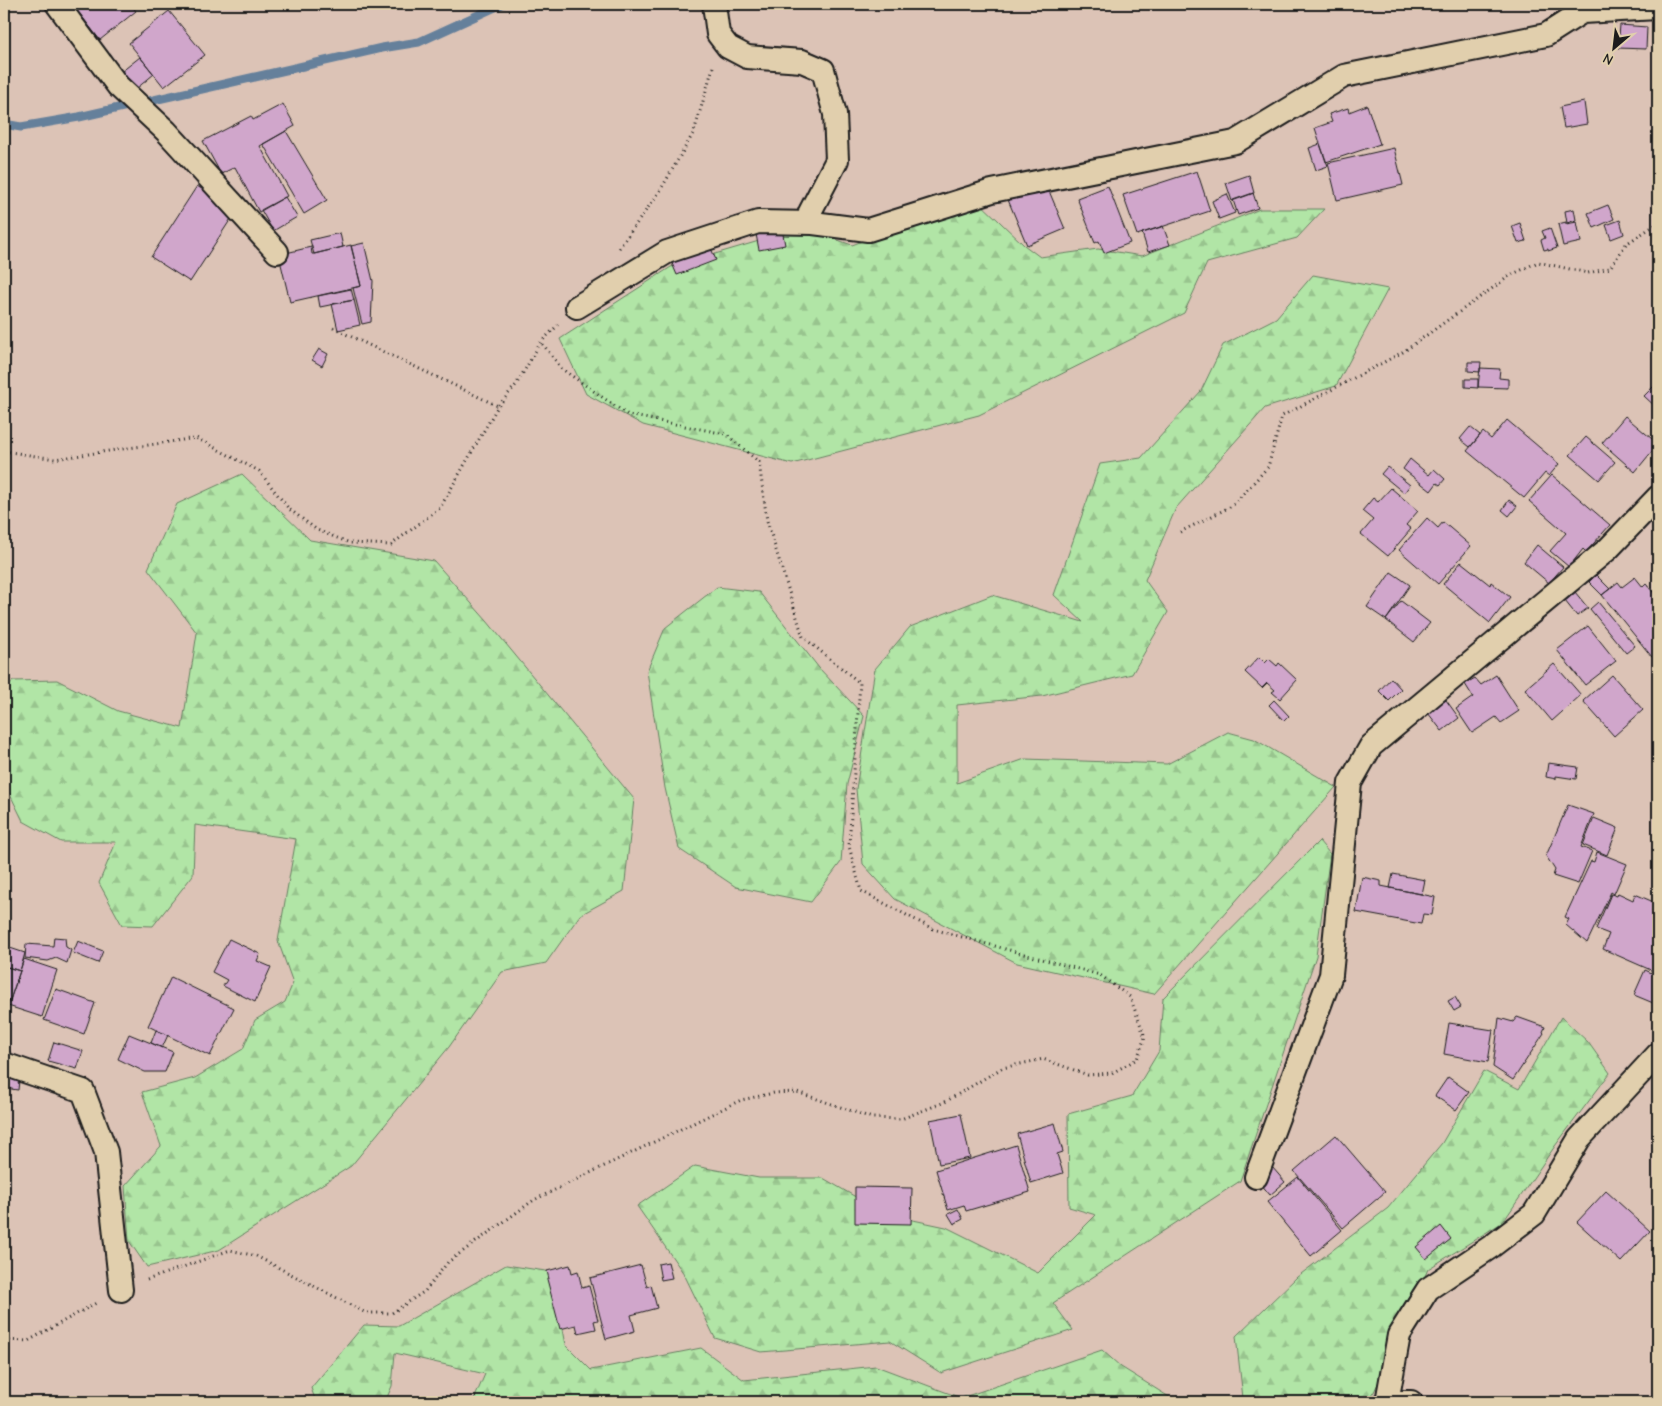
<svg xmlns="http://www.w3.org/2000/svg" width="1662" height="1406" font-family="'Comic Neue',sans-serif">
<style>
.forest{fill:url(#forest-firs);stroke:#668061}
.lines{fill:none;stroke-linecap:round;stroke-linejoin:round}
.stream{stroke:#65809b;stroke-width:9}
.building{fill:#d0a6cb;stroke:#1c1c1c}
.minor-casing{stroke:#1c1c1c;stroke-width:26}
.path{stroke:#1c1c1c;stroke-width:3;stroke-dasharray:1 4;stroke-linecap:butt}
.minor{stroke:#e1cfad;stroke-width:22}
</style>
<defs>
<pattern id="forest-firs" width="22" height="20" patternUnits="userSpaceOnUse" patternTransform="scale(1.25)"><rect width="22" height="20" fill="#b1e5a6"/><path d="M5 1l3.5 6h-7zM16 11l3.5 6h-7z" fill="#98c48e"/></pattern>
</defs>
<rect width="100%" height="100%" fill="#dcc3b6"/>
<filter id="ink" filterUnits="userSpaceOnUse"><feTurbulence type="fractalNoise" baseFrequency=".02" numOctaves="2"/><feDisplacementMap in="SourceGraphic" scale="10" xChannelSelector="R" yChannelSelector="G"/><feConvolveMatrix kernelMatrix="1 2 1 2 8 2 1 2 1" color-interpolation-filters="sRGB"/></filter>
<g filter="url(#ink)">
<path class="forest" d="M 976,199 L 1024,245 L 1040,257 L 1098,249 L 1142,256 L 1260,209 L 1324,209 L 1297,238 L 1207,263 L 1184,313 L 979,415 L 792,464 L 643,425 L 586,394 L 560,339 L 671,267 L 803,228 L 852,245 Z
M 1313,275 L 1388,289 L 1336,386 L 1265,408 L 1176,508 L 1145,580 L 1168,612 L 1132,674 L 1042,696 L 957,705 L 957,783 L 1025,759 L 1167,764 L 1228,732 L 1254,739 L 1336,787 L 1154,994 L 1017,963 L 895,899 L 863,864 L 856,789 L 875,669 L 910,627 L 992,595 L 1083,622 L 1054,595 L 1100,464 L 1141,458 L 1201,391 L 1223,345 L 1276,318 Z
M 242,474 L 310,540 L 434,561 L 487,621 L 634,799 L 624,891 L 580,915 L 546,963 L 502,972 L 449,1047 L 351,1166 L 219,1250 L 147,1267 L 129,1241 L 125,1186 L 161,1146 L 142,1092 L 195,1078 L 243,1049 L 255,1020 L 285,1002 L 293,983 L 278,941 L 296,839 L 195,825 L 193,875 L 153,926 L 122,925 L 99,883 L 116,842 L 61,842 L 23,821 L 4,782 L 4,692 L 13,681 L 57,680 L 118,711 L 182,728 L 197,633 L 148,569 L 177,504 Z
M 717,587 L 759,592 L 819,668 L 864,716 L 847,784 L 841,862 L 811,902 L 736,887 L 679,849 L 665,788 L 647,671 L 665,628 Z
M 1319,841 L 1330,854 L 1316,956 L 1240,1181 L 1053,1303 L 1073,1330 L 941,1373 L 890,1341 L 761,1352 L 715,1338 L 684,1274 L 637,1206 L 695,1166 L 759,1178 L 823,1178 L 885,1214 L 946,1227 L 1038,1273 L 1096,1215 L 1069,1207 L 1068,1114 L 1132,1096 L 1159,1051 L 1163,998 Z
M 1561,1017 L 1588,1042 L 1610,1073 L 1555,1146 L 1503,1222 L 1428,1269 L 1386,1367 L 1369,1402 L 473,1402 L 485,1374 L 395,1353 L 392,1386 L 385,1402 L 316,1402 L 311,1388 L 364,1325 L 399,1326 L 506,1265 L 552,1272 L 566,1345 L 591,1370 L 701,1348 L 744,1380 L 876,1366 L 961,1398 L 1102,1350 L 1121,1367 L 1174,1400 L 1243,1398 L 1236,1336 L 1297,1277 L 1388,1208 L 1442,1143 L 1484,1071 L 1519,1089 Z"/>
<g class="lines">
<path class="stream" d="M 4,124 L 21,127 L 79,117 L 382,48 L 419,42 L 502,4"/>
</g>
<path class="building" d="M 72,4 L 130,4 L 136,11 L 100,40 Z
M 169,11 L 205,55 L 164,87 L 129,43 Z
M 1620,25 L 1647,27 L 1646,49 L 1618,48 Z
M 140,57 L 154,74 L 136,89 L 121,72 Z
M 1584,102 L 1587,124 L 1564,128 L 1560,107 Z
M 283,104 L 295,126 L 260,146 L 287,196 L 259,212 L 235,167 L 221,174 L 203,141 L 251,116 L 253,120 Z
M 1367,105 L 1380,144 L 1326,162 L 1315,128 L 1332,122 L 1329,114 L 1348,108 L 1349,112 Z
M 286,131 L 327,200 L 304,214 L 263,144 Z
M 1320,144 L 1328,166 L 1316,170 L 1309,148 Z
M 1394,148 L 1403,185 L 1337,200 L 1328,163 Z
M 1197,171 L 1210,211 L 1137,235 L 1123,195 Z
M 1249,175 L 1254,193 L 1232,201 L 1226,183 Z
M 1044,179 L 1065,229 L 1027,245 L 1006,195 Z
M 197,186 L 236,211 L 190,282 L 151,257 Z
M 1108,186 L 1130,243 L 1104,253 L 1099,241 L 1095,243 L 1077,198 Z
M 1253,193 L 1258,208 L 1238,215 L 1233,200 Z
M 1227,194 L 1235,213 L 1219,219 L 1212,201 Z
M 285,197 L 297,217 L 273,231 L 261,210 Z
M 1608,205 L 1614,219 L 1594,228 L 1588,213 Z
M 1574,209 L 1576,220 L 1567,223 L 1565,211 Z
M 1620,220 L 1624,234 L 1611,239 L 1606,225 Z
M 1566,222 L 1566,224 L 1577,222 L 1581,242 L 1563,246 L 1558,224 Z
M 1520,223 L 1526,241 L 1518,243 L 1512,226 Z
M 1163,226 L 1170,245 L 1148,252 L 1142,233 Z
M 1550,228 L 1557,248 L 1548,251 L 1548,249 L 1544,250 L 1541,240 L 1545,238 L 1542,231 Z
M 782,229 L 785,245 L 759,250 L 756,234 Z
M 340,233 L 343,247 L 314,254 L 310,240 Z
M 364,243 L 373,281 L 371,322 L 362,324 L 353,288 L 361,286 L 351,246 Z
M 351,245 L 361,286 L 290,302 L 280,260 L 287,258 L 286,253 L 311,247 L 312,254 L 314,254 Z
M 710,246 L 716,260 L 677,275 L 671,261 Z
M 351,289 L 354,300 L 320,307 L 318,296 Z
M 354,300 L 360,325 L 338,330 L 332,304 Z
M 319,349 L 328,354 L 322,366 L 312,360 Z
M 1468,362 L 1481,362 L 1480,372 L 1468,371 Z
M 1480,368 L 1500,369 L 1499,378 L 1508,379 L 1508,388 L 1478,387 Z
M 1465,379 L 1478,379 L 1478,388 L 1465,387 Z
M 1658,382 L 1658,409 L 1644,396 Z
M 1625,416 L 1658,444 L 1635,472 L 1602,443 Z
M 1507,420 L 1559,464 L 1549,476 L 1545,473 L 1524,498 L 1467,451 L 1483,432 L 1491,439 Z
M 1470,427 L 1480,435 L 1470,447 L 1460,439 Z
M 1586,437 L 1615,462 L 1599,480 L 1570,455 Z
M 1410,459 L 1429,475 L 1434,469 L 1445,479 L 1440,485 L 1437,483 L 1431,491 L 1403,469 Z
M 1387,467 L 1410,485 L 1404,493 L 1381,474 Z
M 1552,475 L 1610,525 L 1586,552 L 1583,549 L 1569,567 L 1550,551 L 1566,533 L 1529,501 Z
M 1391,488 L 1418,511 L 1406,525 L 1411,529 L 1388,556 L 1361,534 L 1373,520 L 1362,511 L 1373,498 L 1378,502 Z
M 1509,500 L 1517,506 L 1509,516 L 1502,510 Z
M 1427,518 L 1438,528 L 1443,522 L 1471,546 L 1438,584 L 1399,550 Z
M 1537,545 L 1563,567 L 1549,583 L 1524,562 Z
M 1461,562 L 1490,585 L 1491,582 L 1510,597 L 1490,623 L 1443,584 Z
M 1391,572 L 1410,585 L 1386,620 L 1367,607 Z
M 1596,575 L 1610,589 L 1602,595 L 1589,582 Z
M 1635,577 L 1643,587 L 1646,584 L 1658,598 L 1658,652 L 1652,657 L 1602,595 L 1618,582 L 1622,587 Z
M 1575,592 L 1588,608 L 1577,616 L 1565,601 Z
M 1401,601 L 1430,623 L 1414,642 L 1386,620 Z
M 1598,602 L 1635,646 L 1626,653 L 1590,609 Z
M 1588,626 L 1616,661 L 1585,685 L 1557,650 Z
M 1259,657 L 1265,663 L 1269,659 L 1277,666 L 1279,663 L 1297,680 L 1280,699 L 1272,692 L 1275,690 L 1267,683 L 1262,688 L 1245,672 Z
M 1554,664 L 1581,695 L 1552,721 L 1525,689 Z
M 1496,675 L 1519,711 L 1501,723 L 1496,717 L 1472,733 L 1456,709 L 1473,697 L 1465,684 L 1475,678 L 1481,685 Z
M 1612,675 L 1643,710 L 1614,736 L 1583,701 Z
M 1391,678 L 1401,689 L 1389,701 L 1379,691 Z
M 1274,700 L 1289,716 L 1284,721 L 1269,705 Z
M 1446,700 L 1459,718 L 1442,731 L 1428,713 Z
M 1548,763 L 1578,767 L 1576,779 L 1556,776 L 1556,779 L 1546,777 Z
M 1568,805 L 1594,814 L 1581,847 L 1592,851 L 1578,884 L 1553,876 L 1555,870 L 1546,856 Z
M 1594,818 L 1618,828 L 1607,855 L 1583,845 Z
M 1597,852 L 1627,864 L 1614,894 L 1611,892 L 1587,943 L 1566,925 L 1569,919 L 1565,917 L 1591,861 L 1594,862 Z
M 1393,874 L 1425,880 L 1422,894 L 1390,888 Z
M 1362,877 L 1381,881 L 1381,886 L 1435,897 L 1432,915 L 1423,914 L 1421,924 L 1356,912 Z
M 1618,893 L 1633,900 L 1635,894 L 1656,903 L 1652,911 L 1658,914 L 1658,959 L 1653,971 L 1603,949 L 1609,934 L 1596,929 L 1611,894 L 1617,896 Z
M 54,937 L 65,938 L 66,947 L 71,950 L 67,963 L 56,958 L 48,961 L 25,958 L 26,944 L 53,946 Z
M 229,939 L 260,954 L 257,961 L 271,967 L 255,1002 L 223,986 L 227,980 L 212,972 Z
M 78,941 L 103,951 L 98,963 L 73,953 Z
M 4,946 L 25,953 L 20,971 L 4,966 Z
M 24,959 L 57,970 L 42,1017 L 8,1006 Z
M 4,966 L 20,971 L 10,1000 L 4,998 Z
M 1645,970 L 1656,975 L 1658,970 L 1658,1005 L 1634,995 Z
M 171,977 L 234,1008 L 210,1056 L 148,1026 Z
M 56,989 L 95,1003 L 84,1034 L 44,1020 Z
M 1455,997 L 1461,1007 L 1454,1011 L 1448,1001 Z
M 1517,1017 L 1545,1027 L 1543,1032 L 1544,1033 L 1513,1080 L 1493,1067 L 1499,1018 L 1513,1022 Z
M 1449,1023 L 1493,1030 L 1488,1062 L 1444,1054 Z
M 156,1030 L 168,1035 L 162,1048 L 151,1043 Z
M 129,1034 L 173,1052 L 165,1072 L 145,1072 L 118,1059 Z
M 54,1042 L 83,1051 L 77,1069 L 48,1061 Z
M 4,1069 L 20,1071 L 18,1090 L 4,1088 Z
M 1448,1077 L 1469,1092 L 1456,1110 L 1435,1096 Z
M 961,1114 L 970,1158 L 939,1164 L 930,1120 Z
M 1055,1123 L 1063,1152 L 1057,1154 L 1063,1173 L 1031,1183 L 1017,1134 Z
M 1336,1135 L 1385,1192 L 1343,1228 L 1294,1171 Z
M 1016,1145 L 1030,1192 L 966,1211 L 964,1205 L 948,1210 L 936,1170 Z
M 1266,1160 L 1285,1182 L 1270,1195 L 1252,1173 Z
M 1298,1177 L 1342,1230 L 1311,1256 L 1267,1202 Z
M 855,1187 L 912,1188 L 911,1224 L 855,1223 Z
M 1606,1191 L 1650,1231 L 1621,1262 L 1577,1222 Z
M 958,1209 L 963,1219 L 954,1224 L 948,1214 Z
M 1441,1226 L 1451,1239 L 1426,1259 L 1416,1247 Z
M 668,1262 L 672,1278 L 661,1280 L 658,1264 Z
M 570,1265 L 572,1273 L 578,1271 L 582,1288 L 589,1286 L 598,1320 L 594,1321 L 596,1329 L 578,1333 L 576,1325 L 560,1329 L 547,1279 L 549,1279 L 547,1271 Z
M 641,1265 L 647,1287 L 651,1285 L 657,1308 L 631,1315 L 635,1331 L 606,1339 L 590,1278 Z"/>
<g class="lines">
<defs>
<path id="minor" d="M 57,4 L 118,86 L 166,131 L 277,252
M 714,4 L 718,34 L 728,47 L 747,57 L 802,61 L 823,70 L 835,114 L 837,160 L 810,212 L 813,223
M 577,307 L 667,252 L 758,222 L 813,223 L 868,230 L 992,191 L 1235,142 L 1344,76 L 1546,35 L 1582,12 L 1658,8
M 4,1064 L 83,1091 L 106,1152 L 121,1290
M 1256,1177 L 1331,975 L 1350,783 L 1371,746 L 1608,549 L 1658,497
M 1387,1402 L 1399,1335 L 1428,1289 L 1492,1246 L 1534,1214 L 1579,1139 L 1658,1054
M 1387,1402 L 1411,1402"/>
</defs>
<use href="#minor" class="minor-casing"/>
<path class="path" d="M 619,248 L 660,191 L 694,132 L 713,67
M 333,328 L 498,406
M 4,451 L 55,459 L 196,438 L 259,471 L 289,509 L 317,530 L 350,543 L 391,545 L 440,508 L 498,406 L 516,385 L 541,342 L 558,325
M 1180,532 L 1232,506 L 1268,467 L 1282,416 L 1403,352 L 1511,275 L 1538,262 L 1588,273 L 1610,268 L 1626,244 L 1658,223
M 147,1280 L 230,1250 L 256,1256 L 366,1313 L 392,1313 L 425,1291 L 448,1262 L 534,1200 L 741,1100 L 774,1093 L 797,1092 L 872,1118 L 901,1119 L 945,1102 L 1002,1068 L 1043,1059 L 1088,1075 L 1112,1073 L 1137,1059 L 1145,1037 L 1130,997 L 1100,975 L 933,929 L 861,891 L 849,846 L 860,683 L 803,637 L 767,521 L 759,462 L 726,434 L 628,415 L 562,369 L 541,342
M 4,1340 L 28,1341 L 98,1302"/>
<use href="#minor" class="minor"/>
</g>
</g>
<rect width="1662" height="1406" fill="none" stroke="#e1cfad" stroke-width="20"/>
<rect x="10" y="10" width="1642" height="1386" fill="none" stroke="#1c1c1c" stroke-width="2" filter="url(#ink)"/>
<g transform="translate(1614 48) rotate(208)" stroke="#e1cfad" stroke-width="4" paint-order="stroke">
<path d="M0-4L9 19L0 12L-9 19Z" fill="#1c1c1c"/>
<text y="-8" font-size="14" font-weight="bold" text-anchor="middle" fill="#1c1c1c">N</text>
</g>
</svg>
